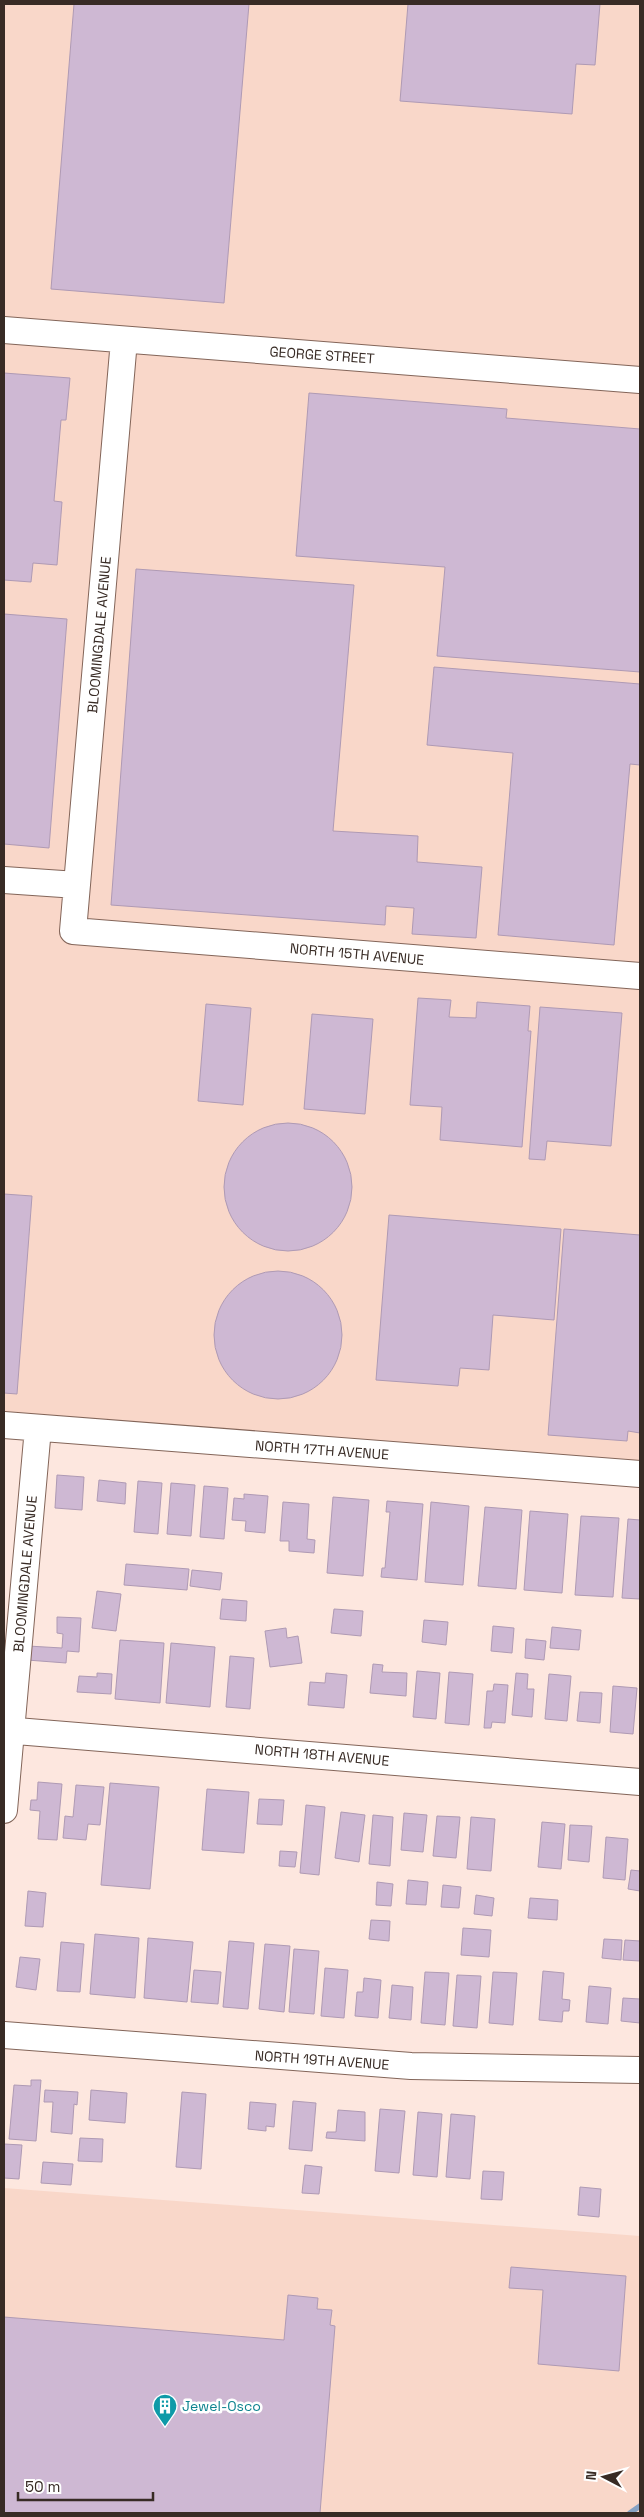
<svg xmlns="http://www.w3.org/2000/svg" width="644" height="2517" font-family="'Space Grotesk',sans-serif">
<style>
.built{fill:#f9d7c9}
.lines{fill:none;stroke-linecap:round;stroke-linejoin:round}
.stream{stroke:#87a2c3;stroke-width:5.5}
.building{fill:#ceb8d3;stroke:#af9ab4}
.minor-casing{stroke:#836559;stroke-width:28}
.minor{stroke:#fff;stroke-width:26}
.labels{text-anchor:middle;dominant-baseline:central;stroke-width:5;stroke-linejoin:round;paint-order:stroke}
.street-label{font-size:14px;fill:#382b25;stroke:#fff}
.culture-label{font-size:14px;fill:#0d838f;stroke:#fff;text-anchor:start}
</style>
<rect width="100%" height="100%" fill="#fde7df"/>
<path class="built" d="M 4,4 L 640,4 L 640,1462 L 4,1413 Z
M 4,2188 L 640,2236 L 640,2513 L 4,2513 Z"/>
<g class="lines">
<path class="stream" d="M 630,2513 L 640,2506"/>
</g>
<path class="building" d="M 74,4 L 249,4 L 224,303 L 51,289 Z
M 408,4 L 600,4 L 595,65 L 576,64 L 572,114 L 400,101 Z
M 4,373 L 70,378 L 66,420 L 61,420 L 54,501 L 62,502 L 57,565 L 33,563 L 31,582 L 4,580 Z
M 309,393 L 507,409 L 506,418 L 640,429 L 640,672 L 437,656 L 445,567 L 296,556 Z
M 136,569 L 354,585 L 333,831 L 418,836 L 417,862 L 482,867 L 476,938 L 412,934 L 414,908 L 386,906 L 385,925 L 111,905 Z
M 4,614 L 67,619 L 49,848 L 4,844 Z
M 434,667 L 640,684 L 640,765 L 630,764 L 614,945 L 498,935 L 513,753 L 427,745 Z
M 418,998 L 451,1000 L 449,1017 L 476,1018 L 477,1002 L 530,1006 L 528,1031 L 531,1031 L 522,1147 L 440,1140 L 442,1107 L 410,1105 Z
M 206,1004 L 251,1008 L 243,1105 L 198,1101 Z
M 540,1007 L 622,1013 L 611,1146 L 547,1141 L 545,1160 L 529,1159 Z
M 312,1014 L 373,1019 L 365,1114 L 304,1109 Z
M224 1187a64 64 0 1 1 128 0a64 64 0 1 1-128 0Z
M 4,1194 L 32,1196 L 17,1394 L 4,1393 Z
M 389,1215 L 561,1229 L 554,1320 L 493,1315 L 489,1370 L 460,1368 L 458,1386 L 376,1380 Z
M 564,1229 L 640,1235 L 640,1433 L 628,1431 L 627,1441 L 548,1435 Z
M214 1335a64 64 0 1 1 128 0a64 64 0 1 1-128 0Z
M 57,1475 L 84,1477 L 82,1510 L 55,1508 Z
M 99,1480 L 126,1483 L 125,1504 L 97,1501 Z
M 138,1481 L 162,1483 L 158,1534 L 134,1532 Z
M 171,1483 L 195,1485 L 191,1536 L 167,1534 Z
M 204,1486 L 228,1488 L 224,1539 L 200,1537 Z
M 244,1494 L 268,1496 L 265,1533 L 245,1531 L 246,1521 L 232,1520 L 234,1498 L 244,1499 Z
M 333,1497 L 369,1500 L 363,1576 L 327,1573 Z
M 387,1501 L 423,1504 L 417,1580 L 381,1577 L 382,1568 L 385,1568 L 390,1512 L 386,1512 Z
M 283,1502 L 309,1504 L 307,1539 L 315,1540 L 314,1553 L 289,1551 L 289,1541 L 280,1541 Z
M 431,1502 L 469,1506 L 463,1585 L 425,1582 Z
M 485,1507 L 522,1510 L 516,1589 L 478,1586 Z
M 530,1511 L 568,1514 L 562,1593 L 524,1590 Z
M 581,1516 L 619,1518 L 613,1597 L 575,1595 Z
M 628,1519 L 640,1520 L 640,1599 L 622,1598 Z
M 126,1564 L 189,1569 L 187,1590 L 124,1585 Z
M 192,1570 L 222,1573 L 220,1590 L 190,1586 Z
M 97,1591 L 121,1594 L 116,1631 L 92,1628 Z
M 222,1599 L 247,1601 L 246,1621 L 220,1619 Z
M 334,1609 L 363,1611 L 361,1636 L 331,1633 Z
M 57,1617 L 81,1618 L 79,1652 L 67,1651 L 66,1663 L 27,1660 L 28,1646 L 62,1648 L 63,1634 L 57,1633 Z
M 424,1620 L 448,1622 L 446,1645 L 422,1642 Z
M 493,1626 L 514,1628 L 512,1653 L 491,1651 Z
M 552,1627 L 581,1630 L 579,1650 L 550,1648 Z
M 286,1628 L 287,1638 L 298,1636 L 302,1663 L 270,1667 L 265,1631 Z
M 526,1639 L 546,1641 L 544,1660 L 525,1658 Z
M 120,1640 L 164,1643 L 160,1703 L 115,1699 Z
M 171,1643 L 215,1647 L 210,1707 L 166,1703 Z
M 230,1656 L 254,1658 L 250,1709 L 226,1707 Z
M 373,1664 L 383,1665 L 382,1672 L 407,1673 L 406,1696 L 370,1693 Z
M 417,1671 L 440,1673 L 436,1719 L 413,1717 Z
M 449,1672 L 473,1674 L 469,1725 L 445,1723 Z
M 97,1673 L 112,1674 L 111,1694 L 77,1692 L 79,1676 L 97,1677 Z
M 326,1673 L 347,1675 L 344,1708 L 308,1705 L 310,1682 L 325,1683 Z
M 516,1673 L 528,1674 L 527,1689 L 534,1689 L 532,1717 L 512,1715 Z
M 549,1674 L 571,1676 L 567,1721 L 545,1719 Z
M 494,1684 L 508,1685 L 505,1723 L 492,1722 L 491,1728 L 484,1728 L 487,1691 L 493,1691 Z
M 613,1686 L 637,1688 L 633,1734 L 610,1732 Z
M 580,1692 L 602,1693 L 600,1723 L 577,1721 Z
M 38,1782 L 62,1784 L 57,1840 L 38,1839 L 40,1811 L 30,1810 L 31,1800 L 37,1800 Z
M 110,1783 L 159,1787 L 150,1889 L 101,1885 Z
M 76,1785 L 104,1787 L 100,1825 L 88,1824 L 86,1840 L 63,1838 L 65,1816 L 73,1817 Z
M 207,1789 L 249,1792 L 244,1853 L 202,1850 Z
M 259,1799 L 284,1800 L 282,1825 L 257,1824 Z
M 306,1805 L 325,1807 L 319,1875 L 300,1873 Z
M 341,1812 L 365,1815 L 359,1862 L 335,1858 Z
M 404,1813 L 427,1815 L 423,1852 L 401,1850 Z
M 373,1815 L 393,1817 L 390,1866 L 369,1864 Z
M 437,1816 L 460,1817 L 456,1858 L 433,1856 Z
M 471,1817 L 495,1819 L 491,1871 L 467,1869 Z
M 542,1822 L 565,1824 L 561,1869 L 538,1867 Z
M 570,1825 L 592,1826 L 589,1862 L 568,1860 Z
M 606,1837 L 628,1839 L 625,1880 L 603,1878 Z
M 280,1851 L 297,1852 L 295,1867 L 279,1866 Z
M 631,1870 L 640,1871 L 640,1891 L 628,1889 Z
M 408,1880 L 428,1882 L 426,1905 L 406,1904 Z
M 377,1882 L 393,1884 L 391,1906 L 376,1905 Z
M 443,1885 L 461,1887 L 459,1908 L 441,1907 Z
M 28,1891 L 46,1893 L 43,1927 L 25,1926 Z
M 476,1895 L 494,1898 L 492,1916 L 474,1914 Z
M 530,1898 L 558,1900 L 557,1920 L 528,1918 Z
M 371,1920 L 390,1921 L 389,1941 L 369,1939 Z
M 463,1928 L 491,1930 L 489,1957 L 461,1955 Z
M 95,1934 L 139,1938 L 135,1998 L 90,1994 Z
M 148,1938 L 193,1942 L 187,2002 L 144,1998 Z
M 604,1939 L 622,1940 L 621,1960 L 602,1958 Z
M 625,1940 L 640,1941 L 640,1961 L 623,1960 Z
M 229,1941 L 254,1943 L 248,2009 L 223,2007 Z
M 61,1942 L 84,1944 L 80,1992 L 57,1991 Z
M 265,1944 L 290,1946 L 284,2012 L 259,2009 Z
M 294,1949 L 319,1951 L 314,2014 L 289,2012 Z
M 20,1957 L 40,1959 L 36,1990 L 16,1987 Z
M 325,1968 L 348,1970 L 344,2018 L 321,2016 Z
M 194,1970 L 221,1972 L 218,2004 L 191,2002 Z
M 543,1971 L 564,1973 L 562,1999 L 570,2000 L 569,2011 L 563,2011 L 562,2022 L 539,2020 Z
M 425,1972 L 449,1973 L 445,2025 L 421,2023 Z
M 493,1972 L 517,1973 L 513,2025 L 489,2023 Z
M 457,1975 L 481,1976 L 477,2028 L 453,2026 Z
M 364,1978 L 381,1980 L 378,2018 L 355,2016 L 357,1992 L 363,1992 Z
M 392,1985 L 413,1987 L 411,2020 L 389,2018 Z
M 589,1986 L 611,1988 L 608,2024 L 586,2022 Z
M 623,1998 L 640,1999 L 640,2023 L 621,2021 Z
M 31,2080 L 41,2080 L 36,2141 L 9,2139 L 14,2085 L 31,2086 Z
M 45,2090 L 78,2092 L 77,2105 L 74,2104 L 72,2134 L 51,2132 L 53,2102 L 44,2102 Z
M 91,2090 L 127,2093 L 125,2123 L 89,2120 Z
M 182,2092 L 206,2094 L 201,2169 L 176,2167 Z
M 293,2101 L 316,2103 L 312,2151 L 289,2149 Z
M 250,2102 L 276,2104 L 274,2127 L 266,2126 L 266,2131 L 248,2129 Z
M 380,2109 L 405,2111 L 399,2173 L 375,2171 Z
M 338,2110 L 365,2112 L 365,2141 L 326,2138 L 327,2132 L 336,2132 Z
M 418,2112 L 442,2114 L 437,2177 L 413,2175 Z
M 451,2114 L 475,2116 L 470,2179 L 446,2177 Z
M 80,2138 L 103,2139 L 102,2162 L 78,2161 Z
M 4,2144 L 22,2145 L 19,2179 L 4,2178 Z
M 43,2162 L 73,2164 L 71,2185 L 41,2183 Z
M 305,2165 L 322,2167 L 319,2194 L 302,2193 Z
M 483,2171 L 504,2172 L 502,2200 L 481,2199 Z
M 580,2187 L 601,2189 L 599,2217 L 578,2215 Z
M 511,2267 L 626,2276 L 619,2371 L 538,2364 L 543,2290 L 509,2288 Z
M 288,2295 L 318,2298 L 317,2309 L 332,2310 L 330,2325 L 335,2326 L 320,2513 L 4,2513 L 4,2317 L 284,2340 Z"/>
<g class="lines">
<defs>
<path id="minor" d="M 4,330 L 640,380
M 124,340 L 73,931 L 640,976
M 4,880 L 77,885
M 4,1425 L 640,1474
M 4,1730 L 640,1782
M 4,1810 L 38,1428
M 4,2035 L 411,2066 L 640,2070"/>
</defs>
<use href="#minor" class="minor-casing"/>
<use href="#minor" class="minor"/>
</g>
<defs>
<symbol id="building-pin" viewBox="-11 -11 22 30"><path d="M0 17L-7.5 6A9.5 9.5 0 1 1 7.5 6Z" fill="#0f9aa8" stroke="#fff"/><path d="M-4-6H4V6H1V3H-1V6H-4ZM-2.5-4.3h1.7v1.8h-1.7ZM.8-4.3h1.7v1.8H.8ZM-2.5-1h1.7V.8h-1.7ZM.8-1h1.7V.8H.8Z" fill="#fff"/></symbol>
</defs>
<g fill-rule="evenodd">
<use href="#building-pin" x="151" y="2392" width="28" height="38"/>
</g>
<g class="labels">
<g class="street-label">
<text transform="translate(322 355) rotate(4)">GEORGE STREET</text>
<text transform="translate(99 635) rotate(-85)">BLOOMINGDALE AVENUE</text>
<text transform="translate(357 954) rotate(5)">NORTH 15TH AVENUE</text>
<text transform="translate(322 1450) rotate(4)">NORTH 17TH AVENUE</text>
<text transform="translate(25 1574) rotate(-85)">BLOOMINGDALE AVENUE</text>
<text transform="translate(322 1755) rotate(5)">NORTH 18TH AVENUE</text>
<text transform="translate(322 2060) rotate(4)">NORTH 19TH AVENUE</text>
</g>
<g class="culture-label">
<text x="182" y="2406">Jewel-Osco</text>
</g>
</g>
<rect width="644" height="2517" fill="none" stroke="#382b25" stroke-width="10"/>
<g transform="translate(604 2477) rotate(276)" stroke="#ffffff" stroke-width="4" paint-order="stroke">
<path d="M0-4L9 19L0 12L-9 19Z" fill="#382b25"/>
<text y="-8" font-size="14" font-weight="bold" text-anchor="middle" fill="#382b25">N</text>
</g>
<path d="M18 2492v8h135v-8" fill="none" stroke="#382b25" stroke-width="2.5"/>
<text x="25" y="2492" font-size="15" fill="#382b25" stroke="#ffffff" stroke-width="4" paint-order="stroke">50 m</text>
</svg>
